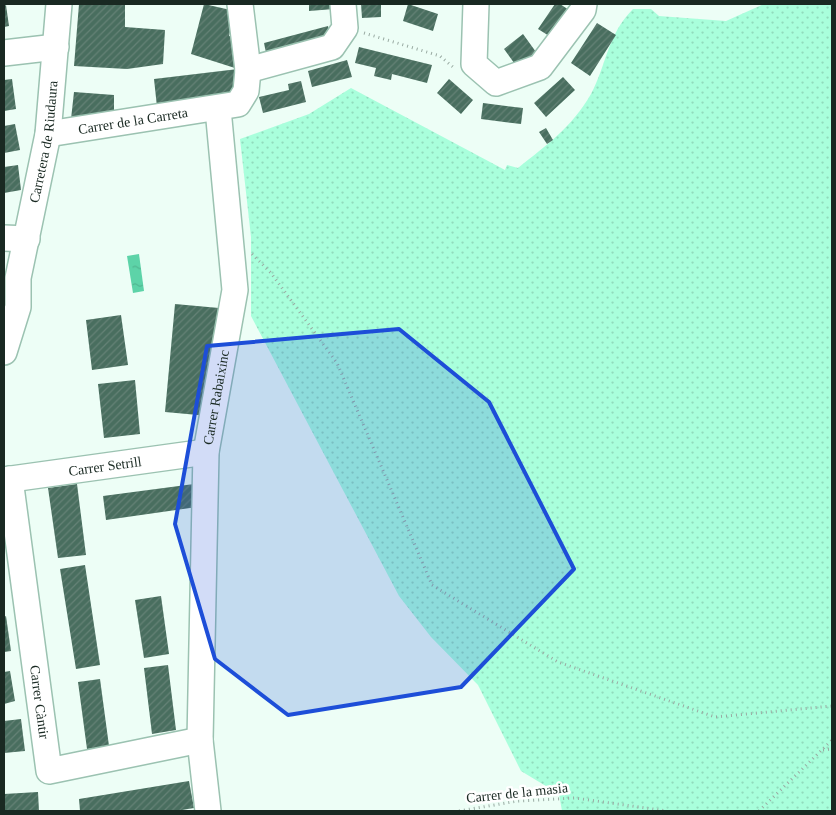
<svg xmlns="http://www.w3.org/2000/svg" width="836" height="815" font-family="Georgia,serif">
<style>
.grass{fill:url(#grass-dots)}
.water{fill:url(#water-ripples)}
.building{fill:url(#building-hatch)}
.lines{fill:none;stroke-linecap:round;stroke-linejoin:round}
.minor-casing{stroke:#9bc2b1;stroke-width:28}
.path{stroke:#99aaa2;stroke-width:3;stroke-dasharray:1 4;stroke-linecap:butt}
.minor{stroke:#fff;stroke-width:25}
.marked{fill:#1d4ed8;fill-opacity:0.2;stroke:#1d4ed8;stroke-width:4;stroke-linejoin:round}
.labels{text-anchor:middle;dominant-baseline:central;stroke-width:5;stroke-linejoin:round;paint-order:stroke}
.street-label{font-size:14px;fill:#192922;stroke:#fff}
</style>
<defs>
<pattern id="grass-dots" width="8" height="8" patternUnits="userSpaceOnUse" patternTransform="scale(1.25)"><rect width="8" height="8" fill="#a9ffdc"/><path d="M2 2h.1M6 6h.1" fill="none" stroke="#91dbbc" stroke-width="1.8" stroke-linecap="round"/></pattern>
<pattern id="water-ripples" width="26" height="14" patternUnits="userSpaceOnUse" patternTransform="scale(1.25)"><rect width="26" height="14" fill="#5dd3a8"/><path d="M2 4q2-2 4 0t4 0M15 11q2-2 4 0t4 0" fill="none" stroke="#50b590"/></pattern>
<pattern id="building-hatch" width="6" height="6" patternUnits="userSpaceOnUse" patternTransform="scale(1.25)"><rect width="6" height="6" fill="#496e5f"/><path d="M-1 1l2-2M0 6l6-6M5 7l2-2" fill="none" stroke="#658276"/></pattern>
</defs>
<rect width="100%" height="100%" fill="#edfef6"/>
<path class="grass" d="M 764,4 L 832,4 L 832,811 L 562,811 L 559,794 L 521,771 L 478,685 L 431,637 L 399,596 L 251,316 L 251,237 L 240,139 L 309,114 L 351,88 L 505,170 L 507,165 L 518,168 C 548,144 571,128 591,94 C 607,64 607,35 633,9 L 651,9 L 659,16 L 726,21 Z"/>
<path class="water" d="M 139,254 L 144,291 L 133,293 L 127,256 Z"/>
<path class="building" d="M 79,4 L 125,4 L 125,27 L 165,30 L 163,64 L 127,69 L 74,66 Z
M 204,4 L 235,11 L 229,36 L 239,38 L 240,94 L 157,107 L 154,79 L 238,69 L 191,54 Z
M 309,4 L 334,4 L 334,9 L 309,11 Z
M 361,4 L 381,4 L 381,17 L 362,18 Z
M 408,4 L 438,14 L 433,31 L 403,21 Z
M 555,4 L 560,4 L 572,12 L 554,39 L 538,29 Z
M 6,5 L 9,26 L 4,27 L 4,6 Z
M 597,23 L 616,35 L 590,76 L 571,63 Z
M 328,26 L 331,41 L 267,58 L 264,43 Z
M 523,34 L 536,52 L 517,67 L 504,49 Z
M 359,47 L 432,65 L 427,83 L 392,74 L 391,80 L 374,76 L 376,68 L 355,63 Z
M 347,60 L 352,77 L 312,87 L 308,71 Z
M 563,77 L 575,90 L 546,117 L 534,103 Z
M 12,79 L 16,109 L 4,111 L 4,80 Z
M 449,79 L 473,100 L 461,114 L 437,93 Z
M 301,81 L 306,102 L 263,113 L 259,97 L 289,90 L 288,84 Z
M 74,92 L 114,95 L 114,118 L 71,119 Z
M 483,103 L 523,108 L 521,124 L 481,119 Z
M 15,124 L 20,150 L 4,153 L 4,126 Z
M 546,128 L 553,140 L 547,144 L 539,132 Z
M 18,165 L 21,190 L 4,193 L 4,167 Z
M 175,304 L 219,308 L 209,416 L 165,412 Z
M 121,315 L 128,365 L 92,370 L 86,320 Z
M 135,380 L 140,434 L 104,438 L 98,384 Z
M 77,484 L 86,555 L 58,558 L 48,488 Z
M 194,484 L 197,507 L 106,520 L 103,496 Z
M 85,565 L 100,665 L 76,669 L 60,569 Z
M 161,596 L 169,654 L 144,658 L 135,600 Z
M 6,616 L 11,651 L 4,652 L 4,617 Z
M 168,665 L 176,730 L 152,734 L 144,668 Z
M 10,671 L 15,701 L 4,704 L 4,672 Z
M 100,679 L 109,746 L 87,749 L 78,682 Z
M 21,719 L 25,751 L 4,753 L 4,721 Z
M 189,781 L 194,808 L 176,811 L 80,811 L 79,799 Z
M 38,792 L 39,811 L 4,811 L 4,794 Z"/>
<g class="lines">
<defs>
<g id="minor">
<path d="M 476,4 L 474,64 L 496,83 L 540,67 L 583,10 L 584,4"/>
<path d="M 4,53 L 56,47"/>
<path d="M 248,70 L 332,47 L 345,28 L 343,4"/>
<path id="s1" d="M 48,134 L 238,104 L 246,91 L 248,70 L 240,4"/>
<path d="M 4,238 L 27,239"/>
<path id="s2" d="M 4,352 L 18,307 L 18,278 L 48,134 L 59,4"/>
<path id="s3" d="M 10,479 L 49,771 L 200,740"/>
<path id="s4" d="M 4,480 L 206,452"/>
<path id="s5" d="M 208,811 L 200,740 L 206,452 L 235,290 L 218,109"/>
</g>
</defs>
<use href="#minor" class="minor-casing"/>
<path class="path" d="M 364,33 L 440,56 L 453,67
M 252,254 L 271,273 L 337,363 L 432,585 L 558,662 L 715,717 L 832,706
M 823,750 L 832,749
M 459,811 L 518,801 L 575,798 L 667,811
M 759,811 L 832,740"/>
<use href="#minor" class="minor"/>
</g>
<path class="marked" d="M 399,329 L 489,402 L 574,569 L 461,687 L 288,715 L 215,659 L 175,524 L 207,346 Z"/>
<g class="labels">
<g class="street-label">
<text stroke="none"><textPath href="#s1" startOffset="86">Carrer de la Carreta</textPath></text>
<text stroke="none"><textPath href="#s2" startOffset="215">Carretera de Riudaura</textPath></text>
<text stroke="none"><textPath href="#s5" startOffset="415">Carrer Rabaixinc</textPath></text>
<text stroke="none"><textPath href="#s4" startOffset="102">Carrer Setrill</textPath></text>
<text stroke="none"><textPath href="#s3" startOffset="225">Carrer Càntir</textPath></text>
<text transform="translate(517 793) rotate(-6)">Carrer de la masia</text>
</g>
</g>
<rect width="836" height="815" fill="none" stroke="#192922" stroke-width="10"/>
</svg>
